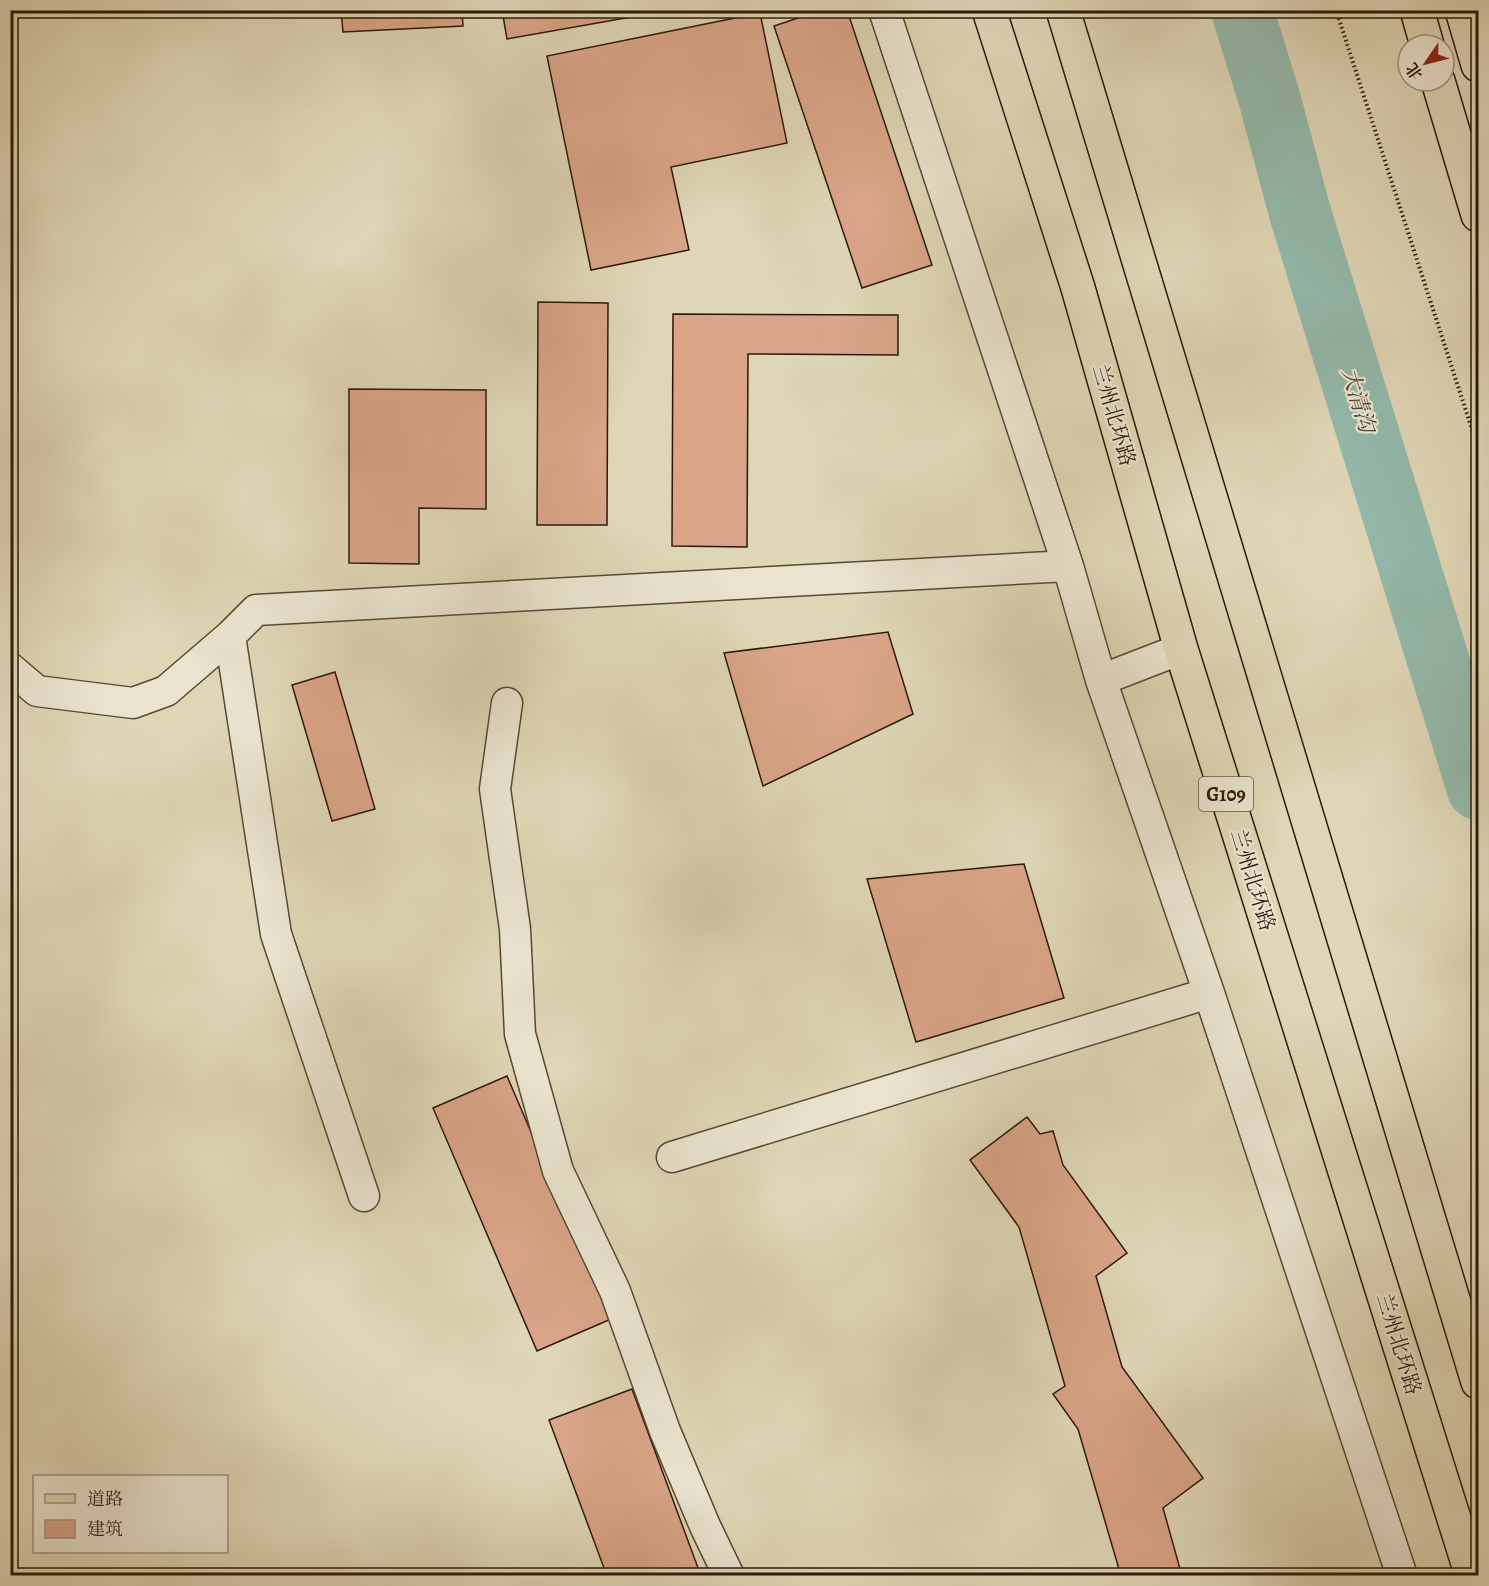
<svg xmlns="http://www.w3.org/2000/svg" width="1489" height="1586" font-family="Alegreya,'Noto Serif SC',serif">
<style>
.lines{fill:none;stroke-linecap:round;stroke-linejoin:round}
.river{stroke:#94b9aa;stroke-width:62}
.building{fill:#d9a487;stroke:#2e1809;stroke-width:1.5}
.minor-casing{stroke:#5a4834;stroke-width:33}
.primary-casing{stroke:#2e1809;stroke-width:36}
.trunk-casing{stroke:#2e1809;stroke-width:36}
.path{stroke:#2e1809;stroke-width:4;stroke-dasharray:1.5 3;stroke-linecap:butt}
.minor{stroke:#eae4cf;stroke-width:30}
.primary{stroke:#dfd6b5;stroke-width:33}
.trunk{stroke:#dfd6b5;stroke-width:33}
.labels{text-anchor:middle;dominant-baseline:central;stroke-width:4.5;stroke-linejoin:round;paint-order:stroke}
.shield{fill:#eae4cf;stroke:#654;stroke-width:1.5}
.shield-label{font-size:20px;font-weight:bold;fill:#2e1809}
.street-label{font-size:21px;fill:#2e1809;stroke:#eae4cf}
.water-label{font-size:22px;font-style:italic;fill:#4d4839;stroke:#eae4cf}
</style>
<rect width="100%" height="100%" fill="#dfd6b5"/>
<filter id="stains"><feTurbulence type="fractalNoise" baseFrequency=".00333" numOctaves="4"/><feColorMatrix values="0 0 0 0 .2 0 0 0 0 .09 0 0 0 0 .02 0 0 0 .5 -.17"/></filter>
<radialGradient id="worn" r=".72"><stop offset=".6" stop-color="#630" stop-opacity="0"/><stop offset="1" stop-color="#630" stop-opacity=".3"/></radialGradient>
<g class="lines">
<path class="river" d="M 1242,10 L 1269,97 L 1300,213 L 1478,789"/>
</g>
<path class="building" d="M 341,10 L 462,10 L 463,26 L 343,32 Z
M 502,10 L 671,10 L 507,39 Z
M 822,10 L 847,10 L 932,265 L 862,288 L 774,26 Z
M 760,13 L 787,143 L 671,167 L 689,250 L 591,270 L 547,56 Z
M 538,302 L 608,303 L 607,525 L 537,525 Z
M 673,314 L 898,315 L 898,355 L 748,354 L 747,547 L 672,546 Z
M 349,389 L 486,390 L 486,509 L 419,508 L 419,564 L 349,563 Z
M 888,632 L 913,714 L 763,786 L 724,653 Z
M 335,672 L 375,809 L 332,821 L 292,685 Z
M 1024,864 L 1064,998 L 916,1042 L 867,879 Z
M 507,1076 L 611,1319 L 537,1351 L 433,1108 Z
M 1027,1117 L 1040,1134 L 1053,1131 L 1063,1165 L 1127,1253 L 1096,1276 L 1122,1367 L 1203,1478 L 1163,1508 L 1182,1576 L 1121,1576 L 1078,1429 L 1053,1394 L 1065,1386 L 1019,1227 L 970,1160 Z
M 632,1389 L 701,1576 L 607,1576 L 549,1420 Z"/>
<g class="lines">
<defs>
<path id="minor" d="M 884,10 L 1068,566 L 1101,680 L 1209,993 L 1402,1576
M 230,636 L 276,934 L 364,1196
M 10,668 L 37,691 L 133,703 L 166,691 L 230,636 L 256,610 L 1068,566
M 1101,680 L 1181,649
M 507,703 L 495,789 L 515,929 L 520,1034 L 558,1171 L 615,1291 L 665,1431 L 705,1526 L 729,1576
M 672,1157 L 1209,993"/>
<path id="primary" d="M 1417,10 L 1427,45
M 1462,10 L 1478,65
M 1438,81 L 1478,215"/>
<path id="trunk" d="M 989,10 L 1078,288 L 1181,649 L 1472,1576
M 1063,10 L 1478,1382"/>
</defs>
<use href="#minor" class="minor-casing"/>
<use href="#primary" class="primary-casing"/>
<use href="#trunk" class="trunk-casing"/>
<path class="path" d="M 1336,10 L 1478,448"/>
<use href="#minor" class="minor"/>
<use href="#primary" class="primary"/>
<use href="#trunk" class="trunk"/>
</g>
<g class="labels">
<rect class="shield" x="1199" y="777" width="54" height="34" rx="4.5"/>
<g class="shield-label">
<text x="1226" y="794">G109</text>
</g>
<g class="street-label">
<text transform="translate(1114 415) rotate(74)">兰州北环路</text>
<text transform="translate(1253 880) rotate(73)">兰州北环路</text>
<text transform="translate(1399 1344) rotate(73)">兰州北环路</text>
</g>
<g class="water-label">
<text transform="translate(1358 400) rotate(73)">大清沟</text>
</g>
</g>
<rect width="1489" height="1586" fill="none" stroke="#dfd6b5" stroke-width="36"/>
<rect x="12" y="12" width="1465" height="1562" fill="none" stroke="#2e1809" stroke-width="3"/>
<rect x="18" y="18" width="1453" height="1550" fill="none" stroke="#2e1809" stroke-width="1.5"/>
<rect x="33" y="1475" width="195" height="78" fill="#eae4cf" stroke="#9f9280" stroke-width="1.5"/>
<rect x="45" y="1494" width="30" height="9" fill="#dfd6b5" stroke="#9f9280" stroke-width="1.5"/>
<text x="87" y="1505" font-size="18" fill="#2e1809">道路</text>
<rect x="45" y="1520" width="30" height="18" fill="#d9a487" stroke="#9f9280" stroke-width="1.5"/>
<text x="87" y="1535" font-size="18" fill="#2e1809">建筑</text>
<g transform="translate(1426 63) rotate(235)"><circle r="28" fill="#eae4cf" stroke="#9f9280" stroke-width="1.5"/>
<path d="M0-4.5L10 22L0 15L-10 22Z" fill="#8f2418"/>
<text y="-9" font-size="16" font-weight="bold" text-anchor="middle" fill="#2e1809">北</text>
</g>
<rect width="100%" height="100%" filter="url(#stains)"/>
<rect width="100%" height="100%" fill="url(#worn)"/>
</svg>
